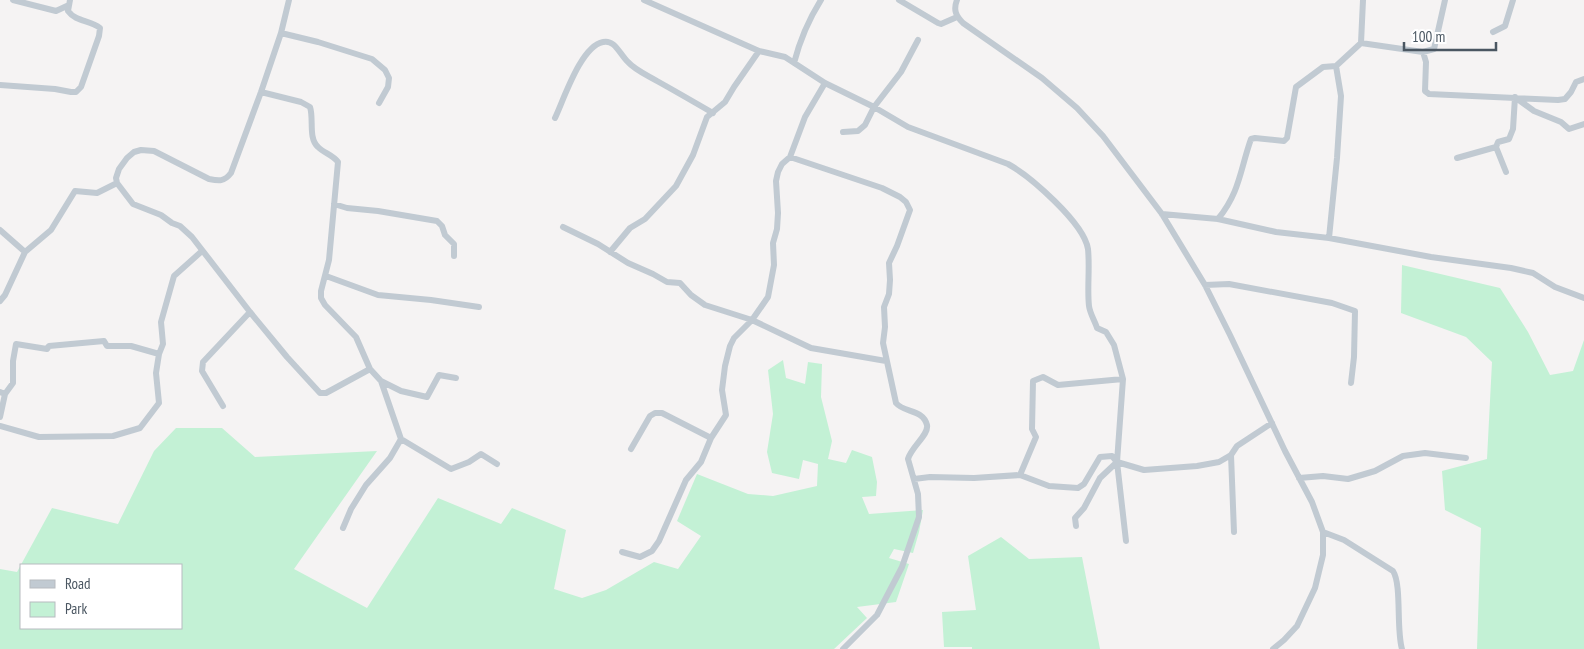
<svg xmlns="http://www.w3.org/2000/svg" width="1584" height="649" font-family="'PT Sans Narrow',sans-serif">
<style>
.green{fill:#c3f1d5;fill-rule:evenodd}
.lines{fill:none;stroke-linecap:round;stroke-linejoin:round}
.minor{stroke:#c1cad2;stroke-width:6}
</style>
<rect width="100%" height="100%" fill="#f5f3f3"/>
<path class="green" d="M 1402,265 L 1500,288 L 1528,332 L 1550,375 L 1573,371 L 1584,340 L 1584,649 L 1477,649 L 1481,528 L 1445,510 L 1442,471 L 1487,459 L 1492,362 L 1466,337 L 1401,313 Z
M 783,360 L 786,378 L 805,384 L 808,362 L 822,364 L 821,397 L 832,441 L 828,459 L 846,463 L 852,450 L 872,457 L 877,482 L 876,496 L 862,497 L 869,514 L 923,510 L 919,532 L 913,553 L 894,549 L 889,558 L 909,564 L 896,602 L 857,607 L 867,618 L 834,649 L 0,649 L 0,569 L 17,572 L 52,508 L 118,524 L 154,451 L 176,428 L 222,428 L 255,457 L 377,451 L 294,569 L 367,608 L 438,498 L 501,524 L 512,508 L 566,530 L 554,589 L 582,598 L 606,590 L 654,562 L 678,569 L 701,536 L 677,521 L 697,474 L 748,494 L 773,496 L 817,486 L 818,464 L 803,460 L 799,479 L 772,473 L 767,452 L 773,414 L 768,370 ZM 21,565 L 181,565 L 181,628 L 21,628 Z
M 1001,537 L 1029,559 L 1082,557 L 1100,649 L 972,649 L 972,647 L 944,647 L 942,612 L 976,610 L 968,556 Z"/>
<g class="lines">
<path class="minor" d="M 13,0 L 56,11 L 69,5
M 289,0 L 281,33 L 261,92 L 231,173 C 224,182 219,181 209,179 L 154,151 L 141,150 L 134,152 L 127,158 L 119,169 L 116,178 L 117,183 L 133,204 L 161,215 L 172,223 L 180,226 L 192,237 L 250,312 L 287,357 L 320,393 L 326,393 L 370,369 L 381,381 L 401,391 L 427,397 L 439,375 L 456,378
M 644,0 L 759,51 L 785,57 L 825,83 L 874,107 L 908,127 L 1008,164 C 1030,176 1084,223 1088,249 C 1090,268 1087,288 1089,306 C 1090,314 1095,321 1097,328 L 1106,332 L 1114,345 L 1123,379 L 1117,462 L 1126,541
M 899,0 L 938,23 L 941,24 L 957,17
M 957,0 C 953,10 956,16 963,23 L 1042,78 L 1077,108 L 1103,136 L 1162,214 L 1205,285 L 1230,335 L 1285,451 L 1312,502 L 1323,532 L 1323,555 L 1315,588 L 1297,626 L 1284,640 L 1273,649
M 1493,32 L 1505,26 L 1513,0
M 281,33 L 318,42 L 372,59 L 385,70 L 389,78 L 388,87 L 379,103
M 1361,43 L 1423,52 L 1434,49 L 1445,0
M 1423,52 L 1426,62 L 1425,91 L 1429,94 L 1558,100 L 1565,99 L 1571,92 L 1576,82 L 1584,79
M 794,63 C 800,40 809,19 821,0
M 0,85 L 55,89 L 71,92 L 76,92 L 81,87 L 99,36 L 100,28 C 90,20 76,22 68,11 L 70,0
M 261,92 L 301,102 L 310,107 C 314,119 308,138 318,147 C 324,153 333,155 338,162 L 329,260 L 321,291 L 321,298 L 325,305 L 356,337 L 370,369
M 1516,98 L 1534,111 L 1561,122 L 1569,129 L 1584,124
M 555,118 C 564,99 581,46 603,42 C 615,39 620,55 628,62 C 635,70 647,75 657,81 C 675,91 694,102 713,113
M 843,132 L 858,131 L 865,125 L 874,107 L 901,72 L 918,40
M 790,157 L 882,188 L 900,197 L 906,202 L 910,210 L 897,246 L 889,263 L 890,280 L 889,294 L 884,307 L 885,327 L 883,343 L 896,403 C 904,413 923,409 927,425 C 929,435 912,446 908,459 L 918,494 L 919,517 L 902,567 L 877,615 L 843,649
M 1457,158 L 1496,147
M 1506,172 L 1496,147 L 1498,142 L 1509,139 L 1513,129 L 1515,97
M 334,204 L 347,208 L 378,211 L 437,221 L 442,226 L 445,235 L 454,244 L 454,256
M 1162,214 L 1218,219 L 1276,232 L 1329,238 L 1431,257 L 1511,268 L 1533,273 L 1555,287 L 1584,298
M 1218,219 C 1240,192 1240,170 1251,139 L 1255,138 L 1284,141 L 1287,138 L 1296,87 L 1323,67 L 1336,66
M 563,227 L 598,244 L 628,263 L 653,274 L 667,282 L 680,283 L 691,295 L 705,305 L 752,320 L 811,348 L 886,361
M 0,230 L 25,252
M 1329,238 L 1337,158 L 1341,96 L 1336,66 L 1361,43 L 1363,0
M 610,252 L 630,228 L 645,219 L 676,186 L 693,155 L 707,117 L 725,102 L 734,87 L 759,51
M 326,276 L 378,295 L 431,300 L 479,307
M 1205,285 L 1229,284 L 1332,303 L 1355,311 L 1354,357 L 1351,383
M 0,301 L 5,295 L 25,252 L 51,230 L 75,191 L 97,193 L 117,183
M 381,381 L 401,439 L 451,469 L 469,462 L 481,454 L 497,464
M 0,392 L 5,394 L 0,417
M 5,394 L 13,383 L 13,361 L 16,344 L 47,349 L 49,346 L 104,341 L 107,346 L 131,346 L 159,354
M 223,406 L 202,371 L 203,362 L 250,312
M 0,426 L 39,437 L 113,436 L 140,428 L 159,403 L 156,373 L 159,354 L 163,344 L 161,322 L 174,276 L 202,251
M 631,449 L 650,416 L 655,413 L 662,413 L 711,438
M 1020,475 L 1036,437 L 1032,429 L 1033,381 L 1043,377 L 1058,385 L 1123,379
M 1299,478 L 1323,476 L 1348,479 L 1375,471 L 1403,456 L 1425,453 L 1466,458
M 914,479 L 930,477 L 974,478 L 1020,475 L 1049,486 L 1078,488 L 1084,484 L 1100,457 L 1112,456 L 1117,462 L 1144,470 L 1197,466 L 1219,462 L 1231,455
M 1076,526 L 1075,518 L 1084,508 L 1100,478 L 1117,462
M 343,528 L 351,509 L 366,485 L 390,458 L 401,439
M 1234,532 L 1231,455 L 1237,446 L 1272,423
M 1323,532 L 1344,540 L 1393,571 C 1402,585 1396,629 1402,649
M 622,552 L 640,557 L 652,551 L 659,541 L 686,480 L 701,462 L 711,438 L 726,415 L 722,390 L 725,366 L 730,346 L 734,338 L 752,320 L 768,297 L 774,265 L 773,243 L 777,229 L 778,213 L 776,181 L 778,172 L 782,164 L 790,157 L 805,117 L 825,83"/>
</g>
<rect x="20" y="564" width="162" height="65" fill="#ffffff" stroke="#b7bbc0"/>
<rect x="30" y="580" width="25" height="8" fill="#c1cad2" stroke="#b7bbc0"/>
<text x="65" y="589" font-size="15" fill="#4a5661">Road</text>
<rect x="30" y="602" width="25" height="15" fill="#c3f1d5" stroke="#b7bbc0"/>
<text x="65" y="614" font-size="15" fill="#4a5661">Park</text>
<path d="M1404 42v8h92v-8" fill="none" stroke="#4a5661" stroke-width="2.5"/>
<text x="1412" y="42" font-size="15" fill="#4a5661" stroke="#ffffff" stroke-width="4" paint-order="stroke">100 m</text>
</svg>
